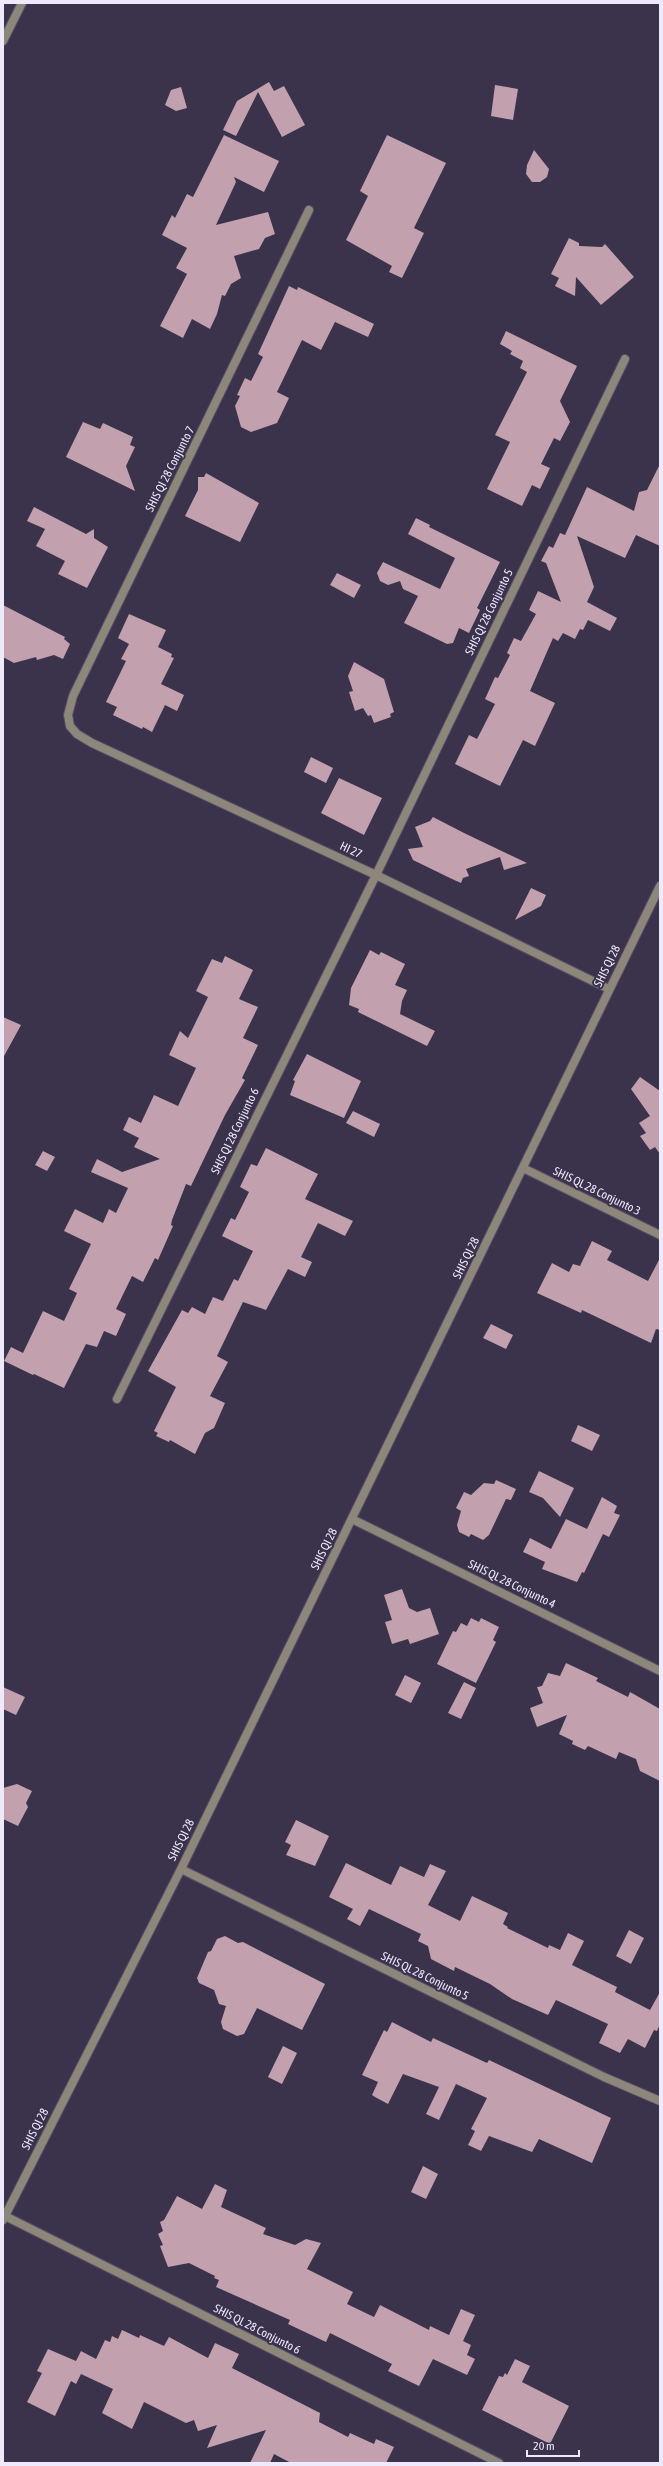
<svg xmlns="http://www.w3.org/2000/svg" width="663" height="2466" font-family="'Asap Condensed',sans-serif">
<style>
.building{fill:#c2a0ae}
.lines{fill:none;stroke-linecap:round;stroke-linejoin:round}
.street-casing{stroke:#584f68;stroke-width:10}
.street{stroke:#8c877a;stroke-width:8}
.labels{text-anchor:middle;dominant-baseline:central;stroke-width:4;stroke-linejoin:round;paint-order:stroke}
.street-label{font-size:12px;fill:#efeafb;stroke:#3b324c}
</style>
<rect width="100%" height="100%" fill="#3b324c"/>
<path class="building" d="M 269,82 L 274,91 L 284,86 L 305,125 L 282,137 L 258,92 L 236,136 L 223,130 L 237,101 Z
M 495,85 L 518,89 L 513,120 L 491,116 Z
M 181,87 L 187,108 L 176,111 L 165,105 L 171,90 Z
M 224,135 L 279,161 L 264,192 L 234,177 L 236,182 L 216,225 L 268,212 L 275,234 L 265,238 L 259,249 L 234,256 L 241,278 L 231,284 L 225,296 L 222,295 L 217,314 L 210,329 L 192,319 L 183,338 L 160,326 L 187,274 L 176,268 L 187,248 L 162,235 L 172,215 L 175,218 L 187,194 L 193,197 Z
M 387,135 L 446,163 L 414,228 L 424,233 L 402,278 L 389,272 L 392,266 L 346,240 L 368,196 L 360,191 Z
M 534,150 L 549,169 L 547,177 L 540,182 L 532,182 L 526,174 L 527,165 Z
M 569,238 L 579,243 L 579,246 L 602,247 L 605,244 L 634,277 L 601,305 L 576,277 L 575,296 L 555,286 L 559,278 L 551,274 Z
M 289,286 L 297,290 L 298,287 L 374,324 L 368,337 L 335,322 L 321,350 L 302,340 L 277,392 L 289,398 L 277,423 L 251,432 L 241,427 L 235,406 L 240,396 L 237,395 L 245,378 L 251,381 L 263,357 L 258,354 Z
M 506,331 L 577,366 L 560,401 L 570,422 L 560,441 L 554,438 L 541,464 L 550,468 L 540,489 L 532,485 L 522,506 L 487,489 L 510,442 L 495,435 L 527,372 L 520,368 L 523,361 L 510,354 L 512,351 L 500,344 Z
M 83,422 L 100,429 L 103,423 L 133,437 L 130,445 L 135,447 L 126,466 L 135,491 L 66,457 Z
M 660,464 L 660,546 L 636,535 L 625,558 L 577,536 L 594,587 L 587,602 L 617,618 L 610,631 L 588,620 L 583,630 L 580,629 L 575,639 L 563,633 L 558,641 L 553,638 L 530,691 L 555,703 L 535,746 L 523,740 L 500,786 L 455,764 L 469,735 L 477,739 L 495,704 L 485,699 L 495,677 L 498,678 L 510,655 L 507,653 L 514,638 L 521,641 L 536,614 L 529,610 L 538,591 L 561,602 L 546,563 L 541,561 L 549,546 L 553,548 L 560,533 L 565,535 L 587,487 L 634,511 L 639,492 L 647,490 Z
M 206,473 L 259,503 L 240,542 L 185,516 L 198,490 L 198,477 L 204,477 Z
M 34,507 L 86,534 L 94,529 L 94,538 L 108,547 L 87,588 L 58,574 L 65,561 L 36,546 L 45,529 L 27,521 Z
M 416,518 L 430,525 L 429,527 L 500,562 L 477,608 L 480,610 L 469,633 L 459,628 L 453,643 L 447,644 L 404,623 L 418,596 L 403,589 L 400,581 L 388,585 L 380,581 L 377,573 L 383,562 L 440,589 L 455,558 L 408,534 Z
M 337,573 L 361,585 L 354,598 L 330,585 Z
M 3,605 L 65,637 L 64,639 L 70,644 L 63,659 L 54,655 L 37,660 L 36,657 L 14,663 L 3,657 Z
M 129,614 L 166,630 L 158,647 L 172,654 L 171,657 L 174,658 L 161,684 L 184,695 L 177,711 L 165,705 L 152,732 L 143,727 L 142,729 L 113,715 L 117,707 L 106,702 L 126,661 L 121,659 L 129,644 L 118,638 Z
M 354,662 L 384,679 L 394,712 L 390,714 L 391,717 L 374,723 L 371,715 L 368,716 L 363,708 L 355,711 L 349,692 L 353,691 L 348,676 Z
M 311,757 L 333,768 L 326,783 L 304,772 Z
M 339,778 L 382,798 L 364,835 L 321,813 Z
M 433,817 L 464,833 L 527,863 L 504,870 L 500,857 L 466,869 L 469,876 L 463,878 L 461,883 L 452,879 L 413,860 L 408,849 L 423,847 L 415,827 L 430,821 Z
M 531,888 L 546,895 L 541,906 L 515,920 Z
M 370,950 L 379,955 L 381,952 L 405,964 L 395,985 L 407,990 L 402,1001 L 400,1014 L 435,1031 L 427,1046 L 358,1012 L 359,1009 L 349,1005 L 351,988 Z
M 225,956 L 253,970 L 239,999 L 258,1007 L 243,1038 L 258,1045 L 242,1078 L 245,1080 L 225,1115 L 191,1186 L 186,1184 L 172,1220 L 171,1225 L 173,1226 L 158,1260 L 155,1258 L 143,1282 L 132,1276 L 116,1309 L 126,1314 L 116,1336 L 104,1331 L 97,1347 L 86,1344 L 64,1388 L 34,1374 L 33,1375 L 4,1361 L 11,1347 L 23,1353 L 43,1311 L 64,1321 L 77,1293 L 69,1289 L 91,1244 L 64,1231 L 75,1209 L 103,1223 L 109,1209 L 116,1213 L 128,1188 L 91,1172 L 97,1159 L 122,1172 L 160,1159 L 134,1147 L 139,1138 L 123,1130 L 129,1117 L 141,1123 L 154,1095 L 178,1106 L 196,1068 L 169,1055 L 180,1031 L 188,1038 L 208,997 L 196,991 L 212,959 L 222,963 Z
M 3,1017 L 21,1025 L 3,1058 Z
M 307,1054 L 361,1081 L 344,1118 L 290,1095 L 295,1081 L 293,1080 Z
M 640,1077 L 660,1091 L 660,1154 L 655,1147 L 650,1150 L 640,1136 L 646,1133 L 639,1123 L 650,1116 L 631,1089 Z
M 353,1111 L 380,1124 L 374,1137 L 346,1123 Z
M 266,1148 L 318,1174 L 305,1199 L 353,1221 L 345,1236 L 318,1223 L 301,1257 L 312,1262 L 305,1277 L 288,1269 L 266,1310 L 243,1302 L 217,1356 L 228,1362 L 210,1396 L 225,1403 L 214,1428 L 205,1433 L 195,1454 L 170,1440 L 169,1442 L 156,1436 L 158,1433 L 154,1431 L 176,1387 L 148,1371 L 182,1310 L 188,1313 L 192,1307 L 205,1314 L 213,1297 L 223,1301 L 234,1279 L 238,1281 L 253,1251 L 222,1236 L 231,1218 L 235,1220 L 249,1192 L 240,1187 L 251,1164 L 257,1166 Z
M 43,1151 L 55,1157 L 47,1171 L 35,1165 Z
M 592,1241 L 612,1251 L 607,1260 L 648,1281 L 660,1258 L 660,1330 L 656,1329 L 651,1343 L 582,1310 L 581,1313 L 537,1293 L 552,1263 L 569,1272 L 573,1264 L 580,1266 Z
M 491,1324 L 513,1335 L 506,1349 L 483,1338 Z
M 578,1425 L 600,1435 L 592,1451 L 571,1441 Z
M 539,1471 L 574,1488 L 560,1517 L 543,1498 L 529,1492 Z
M 496,1480 L 516,1489 L 511,1500 L 506,1499 L 489,1535 L 483,1540 L 471,1534 L 469,1537 L 459,1532 L 457,1525 L 461,1511 L 456,1508 L 464,1492 L 471,1495 L 484,1483 L 494,1484 Z
M 602,1497 L 617,1506 L 614,1513 L 620,1515 L 609,1537 L 603,1534 L 584,1573 L 582,1572 L 577,1582 L 542,1569 L 545,1562 L 523,1552 L 530,1538 L 551,1549 L 566,1519 L 587,1529 Z
M 402,1589 L 409,1608 L 417,1612 L 430,1608 L 439,1634 L 410,1644 L 408,1639 L 392,1644 L 385,1622 L 392,1620 L 384,1595 Z
M 471,1618 L 479,1622 L 481,1618 L 499,1627 L 493,1640 L 496,1642 L 476,1683 L 437,1664 L 453,1631 L 456,1632 L 461,1623 L 467,1626 Z
M 566,1663 L 598,1678 L 596,1681 L 628,1697 L 630,1692 L 660,1709 L 660,1781 L 640,1771 L 636,1759 L 619,1752 L 616,1759 L 588,1746 L 585,1750 L 572,1744 L 573,1741 L 559,1734 L 567,1715 L 537,1727 L 530,1708 L 543,1703 L 537,1687 L 542,1686 L 548,1673 L 560,1676 Z
M 405,1675 L 421,1683 L 411,1703 L 395,1695 Z
M 464,1682 L 476,1688 L 461,1719 L 448,1713 Z
M 3,1687 L 25,1697 L 16,1715 L 3,1709 Z
M 17,1784 L 32,1791 L 26,1803 L 28,1807 L 18,1826 L 3,1819 L 3,1788 Z
M 296,1820 L 329,1836 L 315,1866 L 286,1855 L 291,1845 L 285,1842 Z
M 346,1863 L 391,1885 L 400,1866 L 424,1877 L 430,1864 L 446,1871 L 428,1905 L 460,1921 L 472,1896 L 508,1913 L 503,1924 L 508,1927 L 507,1928 L 548,1948 L 549,1945 L 560,1950 L 568,1933 L 584,1941 L 572,1965 L 617,1987 L 615,1992 L 650,2010 L 660,1992 L 660,2024 L 657,2031 L 654,2030 L 645,2048 L 628,2039 L 620,2053 L 599,2043 L 608,2024 L 556,2000 L 548,2015 L 512,1999 L 490,1984 L 455,1967 L 454,1971 L 431,1959 L 428,1946 L 418,1941 L 421,1934 L 369,1909 L 360,1926 L 347,1919 L 353,1909 L 329,1897 Z
M 629,1930 L 644,1938 L 631,1964 L 616,1956 Z
M 225,1936 L 238,1943 L 243,1942 L 325,1984 L 302,2030 L 257,2008 L 244,2034 L 237,2036 L 223,2029 L 221,2022 L 226,2006 L 219,2004 L 214,1990 L 199,1983 L 197,1978 L 208,1952 L 211,1951 L 217,1939 Z
M 392,2022 L 431,2042 L 433,2038 L 487,2063 L 489,2060 L 611,2118 L 592,2163 L 539,2139 L 532,2152 L 489,2136 L 481,2151 L 468,2145 L 475,2131 L 471,2129 L 487,2098 L 456,2084 L 439,2120 L 426,2114 L 439,2087 L 403,2074 L 388,2104 L 375,2097 L 372,2095 L 378,2082 L 362,2075 L 384,2030 L 387,2032 Z
M 283,2046 L 297,2053 L 282,2084 L 268,2077 Z
M 423,2166 L 438,2174 L 426,2199 L 411,2192 Z
M 215,2184 L 227,2190 L 221,2207 L 266,2228 L 263,2234 L 295,2245 L 306,2239 L 321,2243 L 307,2269 L 353,2292 L 347,2304 L 374,2317 L 380,2305 L 429,2330 L 430,2326 L 449,2335 L 461,2309 L 475,2315 L 463,2341 L 471,2345 L 467,2355 L 475,2359 L 467,2375 L 433,2359 L 419,2386 L 388,2371 L 392,2364 L 330,2333 L 326,2342 L 288,2324 L 290,2320 L 216,2287 L 219,2280 L 214,2278 L 215,2276 L 189,2263 L 168,2267 L 160,2246 L 163,2245 L 158,2234 L 163,2231 L 160,2222 L 164,2220 L 177,2196 L 202,2209 Z
M 122,2330 L 139,2338 L 140,2335 L 164,2346 L 169,2337 L 208,2358 L 215,2343 L 239,2354 L 232,2368 L 320,2413 L 319,2422 L 348,2437 L 350,2433 L 374,2444 L 376,2439 L 394,2447 L 386,2463 L 291,2463 L 274,2454 L 270,2463 L 250,2463 L 266,2430 L 207,2448 L 217,2425 L 198,2431 L 194,2420 L 186,2423 L 144,2402 L 132,2429 L 102,2413 L 113,2389 L 81,2374 L 76,2384 L 71,2381 L 55,2416 L 27,2402 L 42,2373 L 37,2371 L 48,2349 L 76,2361 L 81,2351 L 96,2359 L 105,2340 L 110,2342 L 112,2336 L 118,2339 Z
M 515,2359 L 530,2366 L 522,2382 L 569,2406 L 550,2444 L 482,2410 L 499,2376 L 503,2377 L 505,2373 L 507,2375 Z"/>
<g class="lines">
<defs>
<path id="street" d="M 3,41 L 22,3
M 309,210 L 73,696 L 68,715 L 70,726 L 77,734 L 92,743 L 376,875 L 609,989
M 523,1168 L 660,1235
M 117,1399 L 376,875 L 625,359
M 352,1519 L 660,1671
M 181,1869 L 604,2077 L 660,2101
M 5,2216 L 499,2463
M 3,2220 L 181,1869 L 660,886"/>
</defs>
<use href="#street" class="street-casing"/>
<use href="#street" class="street"/>
</g>
<g class="labels">
<g class="street-label">
<text transform="translate(170 469) rotate(-63)">SHIS QI 28 Conjunto 7</text>
<text transform="translate(489 612) rotate(-64)">SHIS QI 28 Conjunto 5</text>
<text transform="translate(351 850) rotate(25)">HI 27</text>
<text transform="translate(607 966) rotate(-64)">SHIS QI 28</text>
<text transform="translate(235 1131) rotate(-64)">SHIS QI 28 Conjunto 6</text>
<text transform="translate(597 1191) rotate(26)">SHIS QL 28 Conjunto 3</text>
<text transform="translate(466 1258) rotate(-64)">SHIS QI 28</text>
<text transform="translate(324 1549) rotate(-64)">SHIS QI 28</text>
<text transform="translate(512 1584) rotate(26)">SHIS QL 28 Conjunto 4</text>
<text transform="translate(181 1840) rotate(-64)">SHIS QI 28</text>
<text transform="translate(425 1976) rotate(26)">SHIS QL 28 Conjunto 5</text>
<text transform="translate(35 2129) rotate(-63)">SHIS QI 28</text>
<text transform="translate(257 2329) rotate(27)">SHIS QL 28 Conjunto 6</text>
</g>
</g>
<rect width="663" height="2466" fill="none" stroke="#efeafb" stroke-width="8"/>
<path d="M527 2450v6h52v-6" fill="none" stroke="#efeafb" stroke-width="2"/>
<text x="533" y="2450" font-size="12" fill="#efeafb" stroke="#3b324c" stroke-width="3" paint-order="stroke">20 m</text>
</svg>
